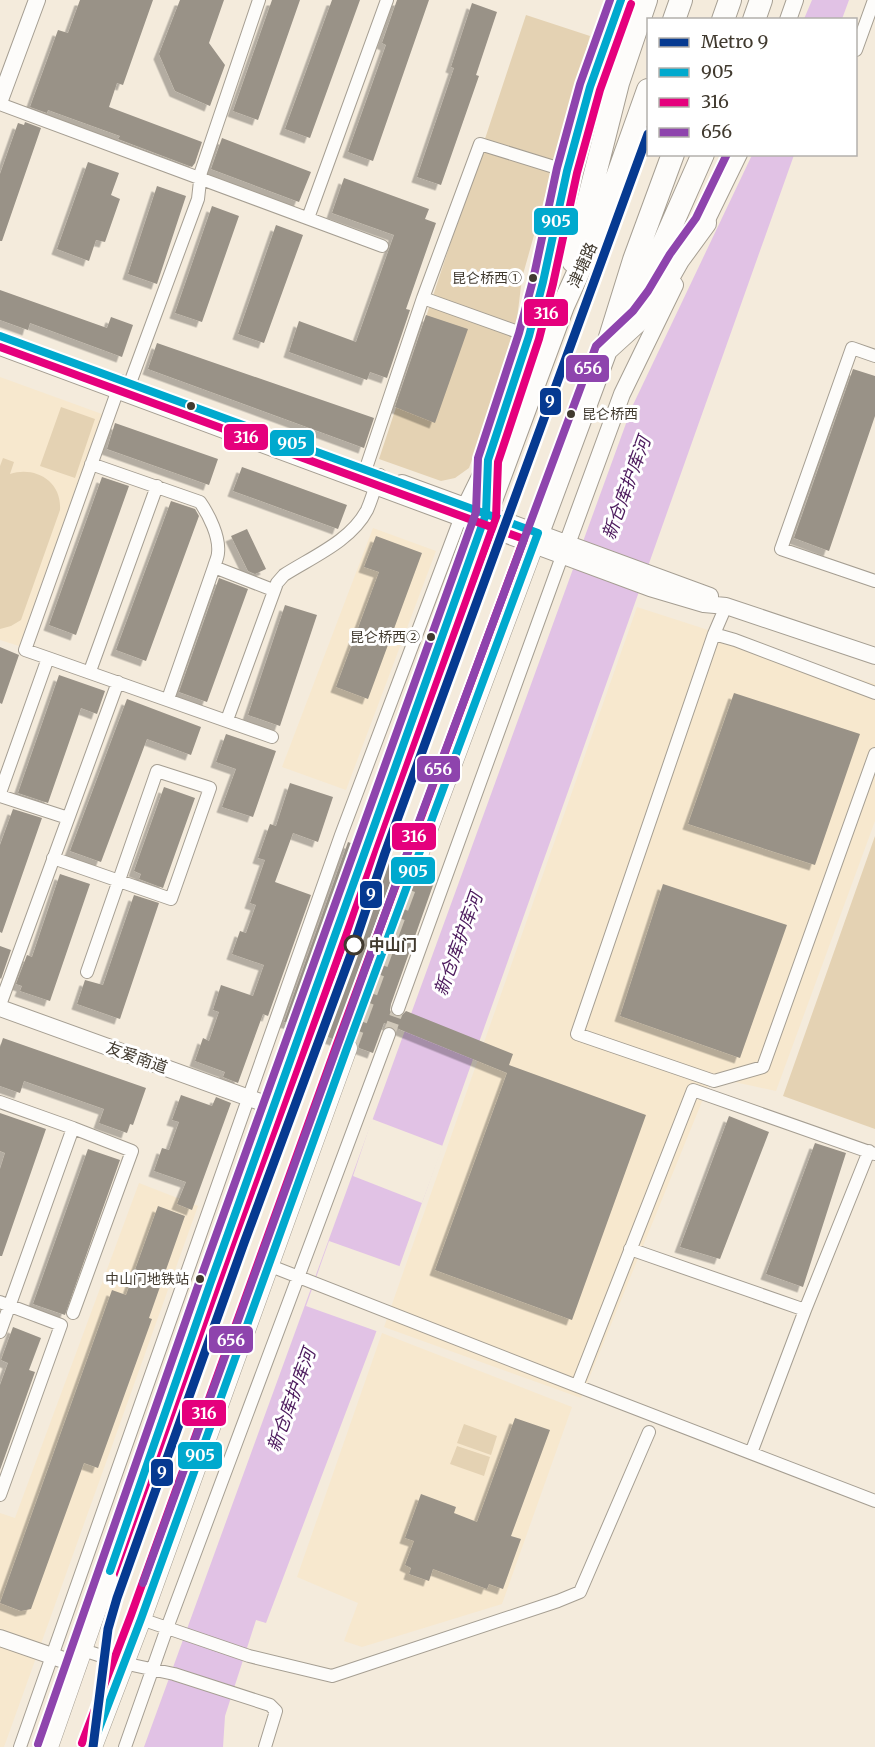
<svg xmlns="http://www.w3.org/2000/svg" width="875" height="1747" font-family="Merriweather,'Noto Sans SC',serif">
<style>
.built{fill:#f7e8ce}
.green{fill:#e4d2b3}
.water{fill:#e1c2e5}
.pier{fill:#f4ebdc}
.building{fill:#999287;filter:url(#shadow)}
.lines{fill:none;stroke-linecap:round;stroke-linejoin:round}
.street-tunnel{stroke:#d0c8b9;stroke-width:12;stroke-dasharray:12 6;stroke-linecap:butt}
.primary-tunnel{stroke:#d0c8b9;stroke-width:20;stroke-dasharray:20 10;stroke-linecap:butt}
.street-casing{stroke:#a59e92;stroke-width:14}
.secondary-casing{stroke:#a59e92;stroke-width:18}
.primary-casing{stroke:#a59e92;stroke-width:21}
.highway-casing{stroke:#a59e92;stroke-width:24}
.street{stroke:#fdfcfa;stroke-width:12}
.secondary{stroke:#fdfcfa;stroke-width:16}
.primary{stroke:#fdfcfa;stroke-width:20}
.highway{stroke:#fdfcfa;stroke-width:22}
.bus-1-casing{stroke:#fff;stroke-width:12}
.bus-2-casing{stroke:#fff;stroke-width:12}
.bus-3-casing{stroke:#fff;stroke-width:12}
.bus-1{stroke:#00a9ce;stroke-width:8}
.bus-2{stroke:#e5007d;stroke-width:8}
.bus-3{stroke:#8e44ad;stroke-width:8}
.metro-1-casing{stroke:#fff;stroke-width:14}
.metro-1{stroke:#063a91;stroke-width:9}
.bus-dot{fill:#413a2f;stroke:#fff;stroke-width:2}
.stop-dot{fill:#fff;stroke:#413a2f;stroke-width:3}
.labels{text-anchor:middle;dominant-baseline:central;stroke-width:6;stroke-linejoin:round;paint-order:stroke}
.bus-label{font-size:14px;fill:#413a2f;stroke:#fff;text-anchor:end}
.street-label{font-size:16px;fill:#413a2f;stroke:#fff}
.stop-label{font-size:16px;font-weight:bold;fill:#413a2f;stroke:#fff;text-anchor:start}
.water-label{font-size:18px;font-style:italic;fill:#4c1a5d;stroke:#fff}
.line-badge{stroke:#fff;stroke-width:2}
.badge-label{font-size:16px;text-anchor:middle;font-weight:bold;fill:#fff}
</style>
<defs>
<filter id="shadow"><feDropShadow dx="-5.5" dy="5.5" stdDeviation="0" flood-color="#0004"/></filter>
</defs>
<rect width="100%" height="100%" fill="#f4ebdc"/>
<path class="built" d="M 0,377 L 102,414 L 19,646 L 0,640 Z
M 373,528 L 436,551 L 346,790 L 282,767 Z
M 637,607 L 875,684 L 875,821 L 776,1091 L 712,1077 L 581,1398 L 384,1327 Z
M 139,1183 L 198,1206 L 4,1747 L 0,1747 L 0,1513 L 15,1518 Z
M 382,1333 L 572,1407 L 502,1604 L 362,1647 L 344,1641 L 358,1603 L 297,1577 Z"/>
<path class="green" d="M 526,15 L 590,36 L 522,278 L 517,319 L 508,359 L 469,468 L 455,478 L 441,481 L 379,459 Z
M 61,407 L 95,419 L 75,478 L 40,466 Z
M 3,458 L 14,462 L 10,474 C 35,466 62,481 60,510 L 21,620 L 11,626 L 0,629 L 0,466 Z
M 875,836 L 875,1129 L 783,1096 Z
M 464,1424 L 497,1436 L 491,1455 L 457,1443 Z
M 457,1446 L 490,1457 L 484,1476 L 450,1464 Z"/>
<path class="water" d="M 812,0 L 849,0 L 842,19 L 804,19 Z
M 752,155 L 794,155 L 374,1338 L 266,1623 L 256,1620 L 225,1716 L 223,1747 L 144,1747 L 632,407 Z"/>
<path class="pier" d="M 372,1119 L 443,1146 L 422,1203 L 353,1176 Z
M 329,1241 L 402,1267 L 379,1332 L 306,1306 Z"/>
<path class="building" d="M 80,0 L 153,0 L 123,85 L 117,83 L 109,107 L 202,142 L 195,163 L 192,167 L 118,139 L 120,136 L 48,110 L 47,113 L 30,107 L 58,30 L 68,33 Z
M 180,0 L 224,0 L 209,43 L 225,65 L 210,106 L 175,91 L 159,54 Z
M 272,0 L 300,0 L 258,120 L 233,111 Z
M 332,0 L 360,0 L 310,138 L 285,129 Z
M 397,0 L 429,0 L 373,161 L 348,152 L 386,45 L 382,43 Z
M 472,3 L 497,12 L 476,75 L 479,76 L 441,185 L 417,177 L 454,68 L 451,67 Z
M 25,122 L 41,128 L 2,241 L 0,241 L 0,174 L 18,123 L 24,125 Z
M 222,138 L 311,172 L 299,202 L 211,169 Z
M 88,162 L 119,173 L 111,195 L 120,199 L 105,242 L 96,240 L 89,261 L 57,249 Z
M 344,178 L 429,209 L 425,219 L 436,223 L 406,309 L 410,310 L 387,378 L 370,372 L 367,380 L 289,352 L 299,321 L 356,342 L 394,235 L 332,213 Z
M 157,186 L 186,196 L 157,284 L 128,274 Z
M 212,206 L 239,216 L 202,322 L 175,313 Z
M 276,225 L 303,235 L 264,343 L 238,334 Z
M 0,290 L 107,328 L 111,317 L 133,325 L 122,357 L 30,323 L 28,330 L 0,320 Z
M 426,315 L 468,329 L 435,423 L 395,407 Z
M 157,343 L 374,418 L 364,448 L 148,369 Z
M 853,369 L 875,376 L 875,416 L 829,551 L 794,538 Z
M 115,423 L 218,459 L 209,485 L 107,449 Z
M 242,467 L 347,505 L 338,529 L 233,491 Z
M 102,477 L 129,486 L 76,635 L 49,625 Z
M 171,501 L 195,509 L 199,516 L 146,661 L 116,650 Z
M 247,529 L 266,569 L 255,574 L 248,571 L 231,536 Z
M 376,536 L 422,553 L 368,699 L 336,687 L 379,572 L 364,567 Z
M 219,578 L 248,589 L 207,702 L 179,692 Z
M 285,605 L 317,615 L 280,726 L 248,715 Z
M 0,647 L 19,655 L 2,704 L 0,703 Z
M 59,675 L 105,691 L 97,714 L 81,708 L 48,803 L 18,793 Z
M 734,693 L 860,734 L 815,865 L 688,824 Z
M 127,699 L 201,727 L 191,755 L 147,739 L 101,862 L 70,851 Z
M 226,734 L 276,751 L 253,817 L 222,807 L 236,769 L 216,762 Z
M 290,783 L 333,797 L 318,842 L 293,833 L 275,882 L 311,895 L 268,1016 L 263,1014 L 238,1083 L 223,1077 L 225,1072 L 195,1061 L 203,1038 L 209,1041 L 219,1012 L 213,1010 L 221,985 L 253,996 L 264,965 L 232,954 L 240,931 L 246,933 L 256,905 L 250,903 L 265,860 L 258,858 L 270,824 L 276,826 Z
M 164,787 L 195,798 L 163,888 L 139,879 L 141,874 L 134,871 Z
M 13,809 L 42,818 L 2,933 L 0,932 L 0,845 Z
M 348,842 L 356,845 L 359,853 L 363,857 L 371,858 L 378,852 L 403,862 L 405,870 L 411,874 L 418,875 L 425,869 L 437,874 L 391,1004 L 390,1010 L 392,1015 L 400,1017 L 406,1011 L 513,1054 L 509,1065 L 646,1115 L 572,1320 L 435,1270 L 507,1073 L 384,1023 L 373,1053 L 359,1048 L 356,1041 L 352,1037 L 344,1036 L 338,1041 L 314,1032 L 312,1024 L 306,1020 L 299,1019 L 292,1024 L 284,1022 Z
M 60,874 L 90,884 L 50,1001 L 20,991 L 22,986 L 16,984 L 27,955 L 32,957 Z
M 663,884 L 787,925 L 740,1058 L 620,1016 Z
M 134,895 L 159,903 L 120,1019 L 77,1004 L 85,980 L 103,985 Z
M 0,946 L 11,950 L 1,979 L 0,978 Z
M 3,1038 L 146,1088 L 133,1125 L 130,1124 L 127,1133 L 99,1123 L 104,1109 L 24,1081 L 20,1093 L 0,1086 L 0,1047 Z
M 181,1095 L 212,1106 L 216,1097 L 231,1103 L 192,1210 L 177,1204 L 186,1182 L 154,1171 L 162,1148 L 169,1150 L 179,1122 L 172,1120 Z
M 0,1113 L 46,1129 L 2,1256 L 0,1256 L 0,1169 L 5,1153 L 0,1151 Z
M 729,1116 L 769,1132 L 720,1259 L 680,1247 Z
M 815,1143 L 846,1153 L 803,1287 L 766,1274 Z
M 88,1149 L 120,1160 L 65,1315 L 33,1304 Z
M 158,1206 L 185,1216 L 149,1318 L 152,1319 L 98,1468 L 84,1463 L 31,1609 L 21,1611 L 0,1603 L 112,1290 L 126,1295 Z
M 13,1327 L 41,1338 L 29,1370 L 35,1372 L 0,1470 L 0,1385 L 8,1363 L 1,1360 Z
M 515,1418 L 550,1430 L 511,1536 L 521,1539 L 503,1589 L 489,1584 L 487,1589 L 433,1569 L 429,1581 L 409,1574 L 411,1568 L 405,1565 L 414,1541 L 405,1538 L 421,1494 L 456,1507 L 454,1513 L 477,1522 Z"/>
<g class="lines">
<path class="street-tunnel" d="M 389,1034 L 398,1009"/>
<path class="primary-tunnel" d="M 302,1031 L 368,846
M 347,1048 L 415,863"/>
<defs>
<path id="street" d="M 856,50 L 874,0
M 0,104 L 382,246
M 308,218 L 387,0
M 423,298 L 480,144 L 567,171
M 875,356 L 852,348 L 781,549 L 875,581
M 126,394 L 198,199 L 201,172 L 259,0
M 91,464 L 200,502 C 209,515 220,537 218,553 C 218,557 215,563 214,567 L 273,590
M 362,480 L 423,298 L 529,336
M 714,634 L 726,606
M 48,658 L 25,650 L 121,381
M 90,671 L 157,486
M 875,693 L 735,640 L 714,634 L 577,1034 L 714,1081 L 763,1067 L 875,754
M 168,699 L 214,567
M 227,720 L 277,583 L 284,575 C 312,557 351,541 367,510 C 372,499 375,486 380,475
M 0,793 L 48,658 L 272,737
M 0,796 L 68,818
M 53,858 L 171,899 L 210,788 L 157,771 L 87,972
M 0,1005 L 118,682
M 398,1009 L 565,548
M 0,1102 L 73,1128 L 0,1332
M 73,1128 L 132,1151 L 73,1313
M 630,1249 L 805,1310
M 268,1265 L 577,1386 L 693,1090 L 875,1154
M 0,1302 L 61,1325 L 0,1495
M 577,1386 L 875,1501
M 751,1453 L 805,1310 L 869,1151
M 141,1619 L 249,1656 L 332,1676 L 558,1601 L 580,1592 L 649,1432
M 83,1650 L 123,1663 L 174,1674 L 270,1705 L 276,1711 L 265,1747
M 20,1747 L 341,835 L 463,511
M 125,1747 L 167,1628 L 389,1034"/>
<path id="secondary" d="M 788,20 L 795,0
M 0,100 L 37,0
M 701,232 L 739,154
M 0,347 L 650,588 L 704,604 L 726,606 L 875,656
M 402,483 L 710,596
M 465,507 L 488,460 L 506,410 L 543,282 L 567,171 L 590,87 L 621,0
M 567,544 L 622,394 L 675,285
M 0,1008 L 274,1107
M 0,1638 L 78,1665"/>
<path id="primary" d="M 368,846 L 486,514
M 415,863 L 538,533
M 48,1747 L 210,1284 L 302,1031
M 92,1747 L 141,1619 L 347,1048"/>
<path id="highway" d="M 674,20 L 681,0
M 723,20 L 730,0
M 754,20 L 761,0
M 573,261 L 618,83 L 646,0
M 627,312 L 650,274 L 703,154
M 607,349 L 641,318 L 657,297 L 678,260 L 705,223
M 486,514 L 563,306 L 601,222 L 648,90
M 538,533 L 606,350 L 634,260 L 673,154"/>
</defs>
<use href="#street" class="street-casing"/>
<use href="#secondary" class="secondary-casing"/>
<use href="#primary" class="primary-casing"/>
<use href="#highway" class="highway-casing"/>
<use href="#street" class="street"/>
<use href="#secondary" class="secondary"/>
<use href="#primary" class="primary"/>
<use href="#highway" class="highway"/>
<defs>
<path id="bus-1" d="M 0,336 L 538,533 L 347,1048 L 141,1619 L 92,1747
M 110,1571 L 210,1284 L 486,514 L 488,460 L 529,336 L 543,282 L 567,171 L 590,87 L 621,0"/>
<path id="bus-2" d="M 0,347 L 524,539 L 337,1044 L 131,1615 L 82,1743
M 120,1574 L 220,1287 L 496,518 L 498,462 L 539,339 L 553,284 L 577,173 L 600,90 L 631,4"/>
<path id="bus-3" d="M 143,1583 L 405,859 L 596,346 L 633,311 L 648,291 L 670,254 L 696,218 L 727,154
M 38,1744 L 200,1280 L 476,512 L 478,458 L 519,333 L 533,280 L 557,168 L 580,84 L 610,0"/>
</defs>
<use href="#bus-1" class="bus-1-casing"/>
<use href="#bus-2" class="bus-2-casing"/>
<use href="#bus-3" class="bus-3-casing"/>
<use href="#bus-1" class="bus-1"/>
<use href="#bus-2" class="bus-2"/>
<use href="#bus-3" class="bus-3"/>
<defs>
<path id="metro-1" d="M 93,1747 L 108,1629 L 117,1598 L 244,1243 L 351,954 L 385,853 L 648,134"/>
</defs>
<use href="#metro-1" class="metro-1-casing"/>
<use href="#metro-1" class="metro-1"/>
</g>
<g class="bus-dot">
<circle cx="533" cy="278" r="5"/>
<circle cx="191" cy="406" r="5"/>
<circle cx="571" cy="414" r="5"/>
<circle cx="431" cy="637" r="5"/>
<circle cx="200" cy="1279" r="5"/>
</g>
<circle class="stop-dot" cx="354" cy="945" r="9"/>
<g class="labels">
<g class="bus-label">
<text x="522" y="278">昆仑桥西①</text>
<text x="582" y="414" text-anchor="start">昆仑桥西</text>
<text x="420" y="637">昆仑桥西②</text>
<text x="189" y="1279">中山门地铁站</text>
</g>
<g class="street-label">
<text transform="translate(582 265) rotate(-66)">津塘路</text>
<text transform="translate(137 1057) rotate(20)">友爱南道</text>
</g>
<g class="stop-label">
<text x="369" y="945">中山门</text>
</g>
<g class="water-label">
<text transform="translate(626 488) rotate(-70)">新仓库护库河</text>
<text transform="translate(458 944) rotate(-70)">新仓库护库河</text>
<text transform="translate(291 1400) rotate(-70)">新仓库护库河</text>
</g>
</g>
<g class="line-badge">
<rect x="533" y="207" width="46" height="29" rx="6" fill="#00a9ce"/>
<rect x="523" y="298" width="46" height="29" rx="6" fill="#e5007d"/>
<rect x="565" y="354" width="45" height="29" rx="6" fill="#8e44ad"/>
<rect x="539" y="387" width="23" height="29" rx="6" fill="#063a91"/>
<rect x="223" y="423" width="46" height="28" rx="6" fill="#e5007d"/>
<rect x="269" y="429" width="46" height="28" rx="6" fill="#00a9ce"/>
<rect x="416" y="755" width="45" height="28" rx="6" fill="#8e44ad"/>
<rect x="391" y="822" width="46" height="29" rx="6" fill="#e5007d"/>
<rect x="390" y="856" width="46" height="29" rx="6" fill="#00a9ce"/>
<rect x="359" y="880" width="24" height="29" rx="6" fill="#063a91"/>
<rect x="208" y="1325" width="46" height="29" rx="6" fill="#8e44ad"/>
<rect x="181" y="1399" width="46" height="28" rx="6" fill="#e5007d"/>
<rect x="177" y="1441" width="46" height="29" rx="6" fill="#00a9ce"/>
<rect x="150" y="1458" width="24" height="29" rx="6" fill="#063a91"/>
</g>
<g class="badge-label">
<text x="556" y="227">905</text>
<text x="546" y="319">316</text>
<text x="588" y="374">656</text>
<text x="550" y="407">9</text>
<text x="246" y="443">316</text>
<text x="292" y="449">905</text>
<text x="438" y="775">656</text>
<text x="414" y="842">316</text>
<text x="413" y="877">905</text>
<text x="371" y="900">9</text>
<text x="231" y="1346">656</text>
<text x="204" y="1419">316</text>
<text x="200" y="1461">905</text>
<text x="162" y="1478">9</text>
</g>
<rect x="647" y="18" width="210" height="138" fill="#ffffff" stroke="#b3b0ac" stroke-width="1.5"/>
<rect x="659" y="38" width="30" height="9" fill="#063a91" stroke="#b3b0ac" stroke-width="1.5"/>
<text x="701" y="48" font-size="18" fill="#413a2f">Metro 9</text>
<rect x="659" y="68" width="30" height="9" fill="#00a9ce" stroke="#b3b0ac" stroke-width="1.5"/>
<text x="701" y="78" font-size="18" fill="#413a2f">905</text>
<rect x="659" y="98" width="30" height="9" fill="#e5007d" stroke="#b3b0ac" stroke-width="1.5"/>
<text x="701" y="108" font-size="18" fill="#413a2f">316</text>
<rect x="659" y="128" width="30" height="9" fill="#8e44ad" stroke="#b3b0ac" stroke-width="1.5"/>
<text x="701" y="138" font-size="18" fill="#413a2f">656</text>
</svg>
